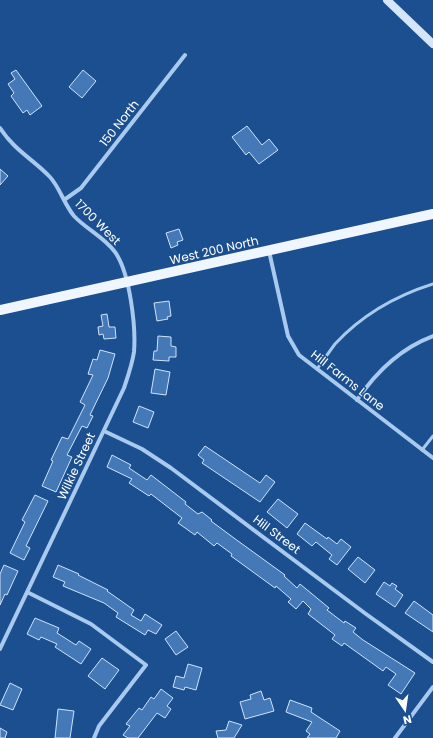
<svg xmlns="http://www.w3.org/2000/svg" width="433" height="738" font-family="Poppins,sans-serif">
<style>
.building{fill:#4478b7;stroke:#cfe3fa}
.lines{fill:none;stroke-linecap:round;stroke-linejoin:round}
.lane{stroke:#a9c9ee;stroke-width:3}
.street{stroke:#a9c9ee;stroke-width:4}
.secondary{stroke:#d6e6fa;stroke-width:8}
.primary{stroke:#f0f6ff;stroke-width:10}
.labels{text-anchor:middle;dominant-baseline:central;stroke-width:3;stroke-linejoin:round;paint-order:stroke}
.street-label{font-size:12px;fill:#fff;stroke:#1b4f8f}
</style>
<rect width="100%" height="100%" fill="#1b4f8f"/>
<path class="building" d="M 16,70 L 42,106 L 30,115 L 27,110 L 23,113 L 11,96 L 14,93 L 8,84 L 15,79 L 11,73 Z
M 83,70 L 96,81 L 82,98 L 69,87 Z
M 247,126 L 262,145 L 269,139 L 278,150 L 259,164 L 249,152 L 246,155 L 232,137 Z
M 0,169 L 8,176 L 0,185 Z
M 179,229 L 183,240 L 177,242 L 178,245 L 171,248 L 166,233 Z
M 169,301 L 171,316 L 167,317 L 168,319 L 157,321 L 154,303 Z
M 107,314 L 109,327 L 115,327 L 116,338 L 104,339 L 103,334 L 99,335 L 98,327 L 103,326 L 101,315 Z
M 158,336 L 171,337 L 171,346 L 176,347 L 176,357 L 169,357 L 169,361 L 153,360 L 154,351 L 157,351 Z
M 100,350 L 115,354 L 108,378 L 90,415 L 93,416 L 87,428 L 82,426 L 67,455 L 72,457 L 56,492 L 42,486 L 53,461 L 51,460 L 62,437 L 68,439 L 85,405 L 80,402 L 93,375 L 88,374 L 93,359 L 97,360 Z
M 155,369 L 170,372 L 166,395 L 151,393 Z
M 139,406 L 154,412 L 148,428 L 133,422 Z
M 205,446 L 260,483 L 266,475 L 275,482 L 260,502 L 202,463 L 204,460 L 198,455 Z
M 112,455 L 131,465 L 129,468 L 147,480 L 151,475 L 160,482 L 186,502 L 185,504 L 198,514 L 202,512 L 212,520 L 211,521 L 238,541 L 285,575 L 284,576 L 297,588 L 300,584 L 329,608 L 327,610 L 344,623 L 345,621 L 356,628 L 353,632 L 363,640 L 415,673 L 401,694 L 388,685 L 396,674 L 386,667 L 383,671 L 344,643 L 342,646 L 332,639 L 335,635 L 308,614 L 311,609 L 303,601 L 296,609 L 288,602 L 291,599 L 276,586 L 275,588 L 231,556 L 232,554 L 217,543 L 214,546 L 197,532 L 195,535 L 178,523 L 182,518 L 151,494 L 149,496 L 129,483 L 132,479 L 107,467 Z
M 35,495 L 48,501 L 26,546 L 30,548 L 24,560 L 10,553 L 25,522 L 22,520 Z
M 278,499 L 298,514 L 287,528 L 267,512 Z
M 305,523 L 327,539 L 328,537 L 337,544 L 341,539 L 351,547 L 337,565 L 329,559 L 332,555 L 316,542 L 312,546 L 297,534 Z
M 358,557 L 375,570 L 365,583 L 348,569 Z
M 4,565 L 18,571 L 7,595 L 5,594 L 0,605 L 0,574 Z
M 58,565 L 79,574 L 78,575 L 108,590 L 107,591 L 134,610 L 131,615 L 141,621 L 145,614 L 162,625 L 156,634 L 148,630 L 145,635 L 116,617 L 118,613 L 104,603 L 63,586 L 65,582 L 53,577 Z
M 384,582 L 390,586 L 392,583 L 397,586 L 395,589 L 403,595 L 395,607 L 376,594 Z
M 414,601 L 433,615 L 433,632 L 405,613 Z
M 35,618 L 59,628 L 57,633 L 76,645 L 79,641 L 91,649 L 81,664 L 55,647 L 57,644 L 41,637 L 39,640 L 27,634 Z
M 176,631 L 188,647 L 176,655 L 165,639 Z
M 102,658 L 119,670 L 105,689 L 88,676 Z
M 188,664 L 202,668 L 196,690 L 185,687 L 184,690 L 173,687 L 176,676 L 184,678 Z
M 10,683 L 22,689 L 13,710 L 0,705 Z
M 161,689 L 173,698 L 167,706 L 171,709 L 165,718 L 157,713 L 138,738 L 128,738 L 123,735 L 130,726 L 126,724 L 139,708 L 142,710 L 151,697 L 154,699 Z
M 261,691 L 264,700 L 270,698 L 274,711 L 245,719 L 240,702 L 251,699 L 250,695 Z
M 290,700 L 312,708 L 311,712 L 340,731 L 336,738 L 307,738 L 310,734 L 306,731 L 312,722 L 286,712 Z
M 58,709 L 74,711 L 70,738 L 55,738 Z
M 229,721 L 242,725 L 234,738 L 218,738 L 216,731 L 226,730 Z
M 0,728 L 7,732 L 5,738 L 0,738 Z"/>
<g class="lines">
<path class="lane" d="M 317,369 C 323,361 329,352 335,344 C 362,315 395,296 433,284
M 422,450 L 433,436"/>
<path class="street" d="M 0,128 C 15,151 33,159 50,177 C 60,188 64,204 74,216 C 86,229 104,237 115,252 C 130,273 136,327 134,352 C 132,365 128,376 124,388 L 0,649
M 64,200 L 81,188 L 185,55
M 269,251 L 288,336 L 299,355 L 433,458
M 357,400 C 376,372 401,348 433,336
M 104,431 L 142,449 L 171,468 L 366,614 L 433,662
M 27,592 L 91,624 L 146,665 L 99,726 L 94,738
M 395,738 L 433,687"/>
<path class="secondary" d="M 387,0 L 433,44"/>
<path class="primary" d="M 0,310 L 433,214"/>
</g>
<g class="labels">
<g class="street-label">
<text transform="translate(119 123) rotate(-52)">150 North</text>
<text transform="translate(98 222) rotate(45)">1700 West</text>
<text transform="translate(214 250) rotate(-13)">West 200 North</text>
<text transform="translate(348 380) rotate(38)">Hill Farms Lane</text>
<text transform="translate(76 466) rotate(-65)">Wilkie Street</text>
<text transform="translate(277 534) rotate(37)">Hill Street</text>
</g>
</g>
<g transform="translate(405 710) rotate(167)" stroke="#1b4f8f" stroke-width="3" paint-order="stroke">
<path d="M0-3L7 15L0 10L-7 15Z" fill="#ffffff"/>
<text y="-6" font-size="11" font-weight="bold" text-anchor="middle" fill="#ffffff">N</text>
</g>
</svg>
